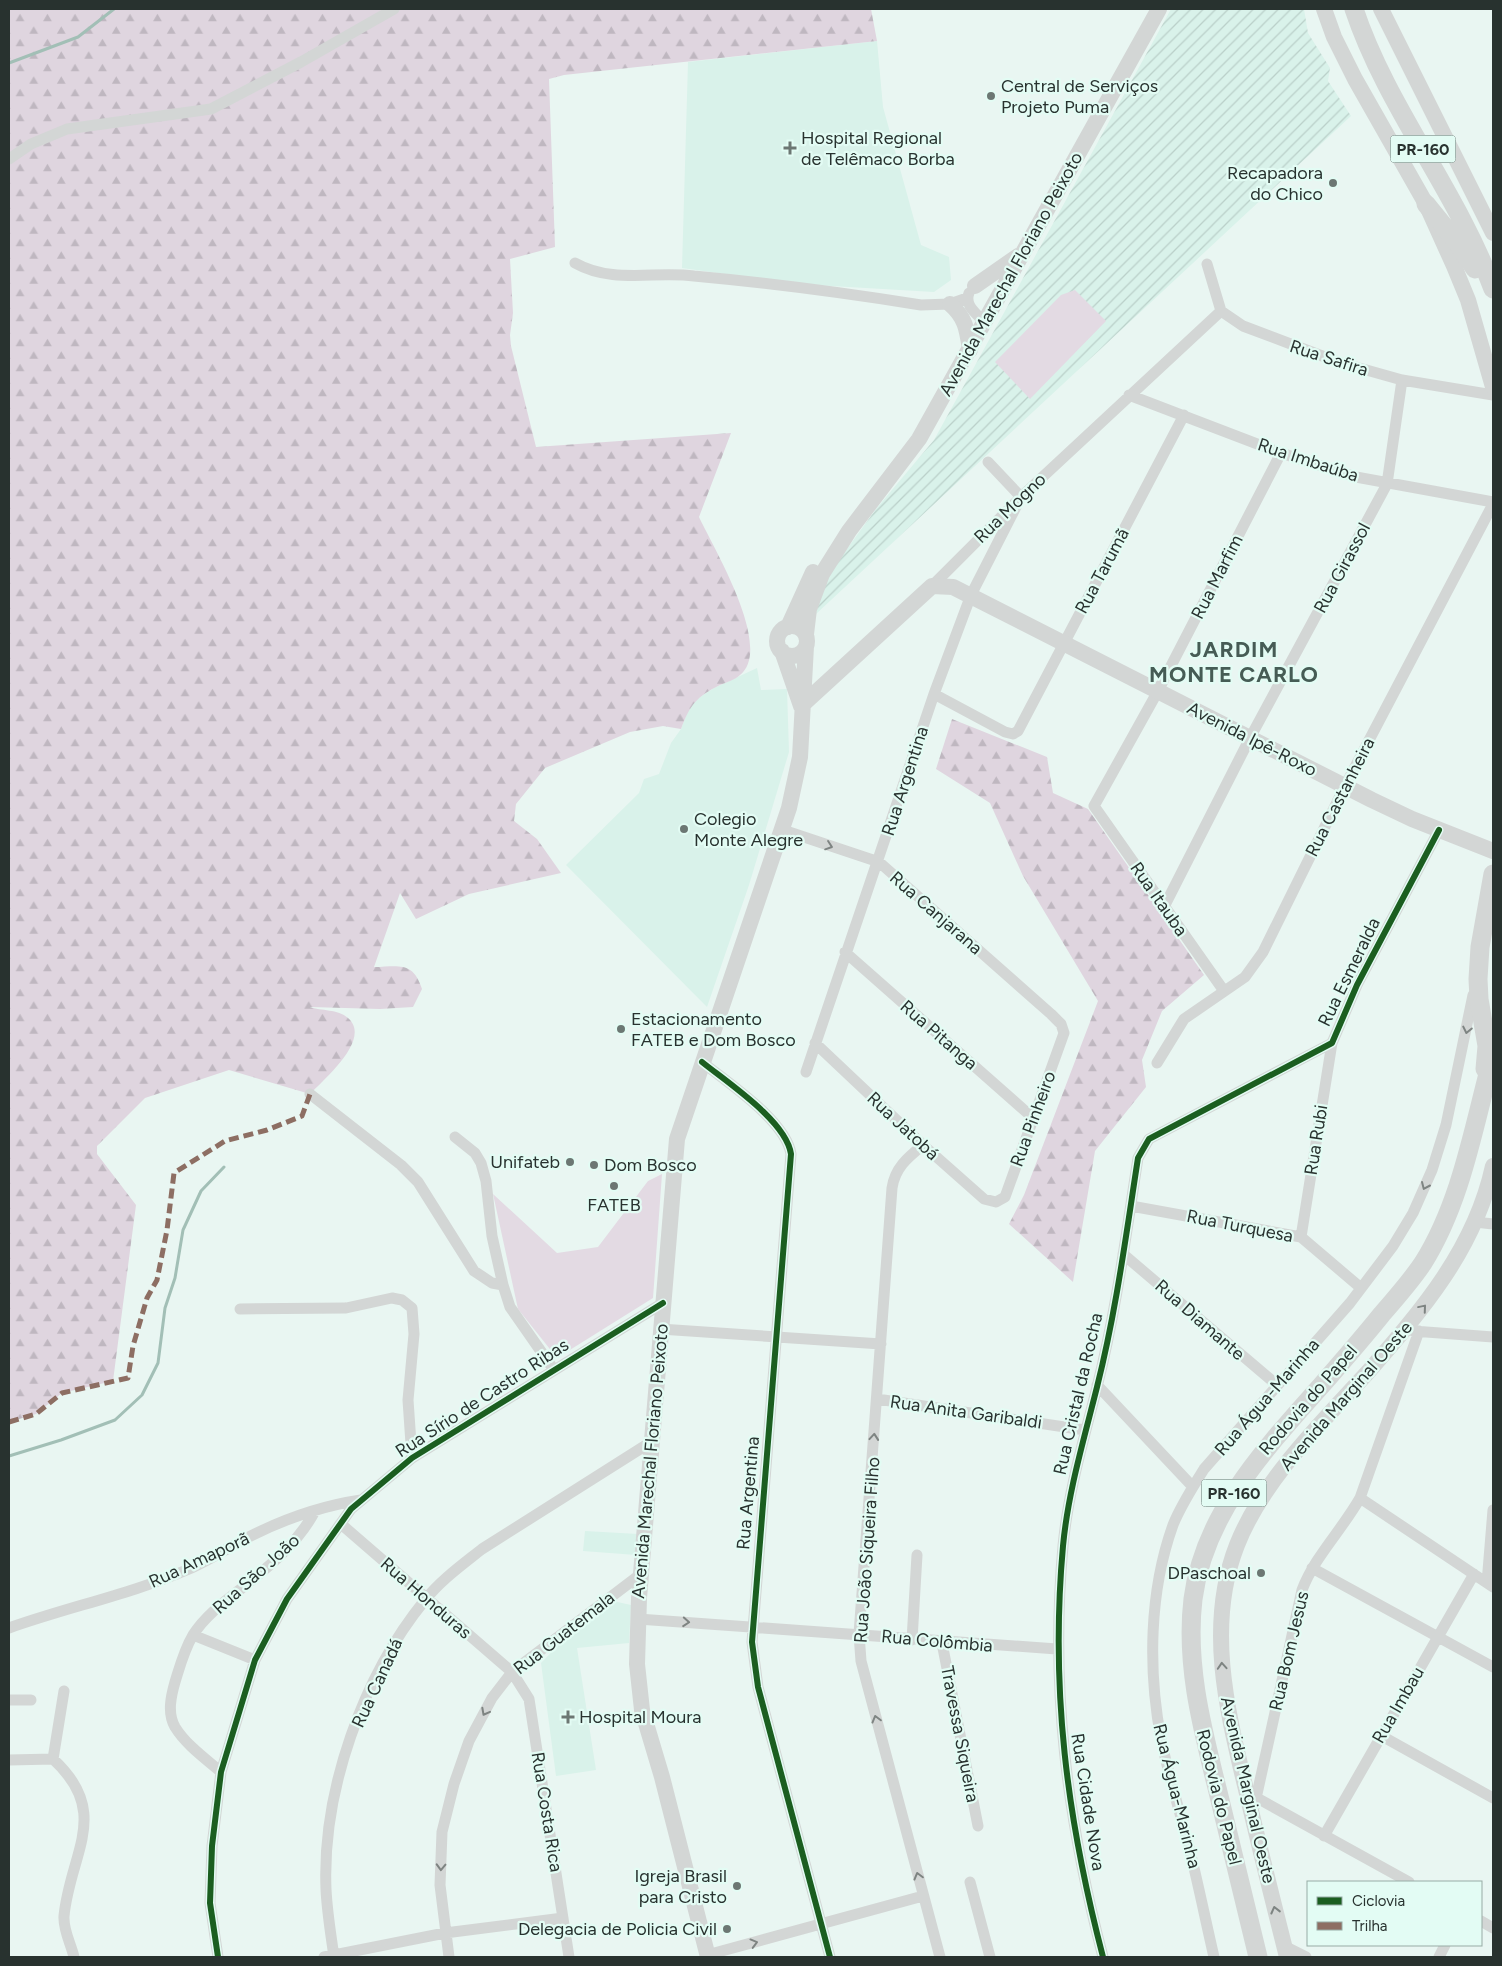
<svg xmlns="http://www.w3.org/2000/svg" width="1502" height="1966" font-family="Figtree,sans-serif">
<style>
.built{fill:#d9f2ea}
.industrial{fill:url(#industrial-furrows)}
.green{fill:#e3dae3}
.forest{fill:url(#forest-firs)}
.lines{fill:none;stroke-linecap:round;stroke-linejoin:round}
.stream{stroke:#a2bfb6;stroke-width:3}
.street{stroke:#d3d6d5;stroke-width:11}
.secondary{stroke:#d3d6d5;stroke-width:16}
.primary{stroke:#d3d6d5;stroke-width:19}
.quiet{stroke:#8d6e63;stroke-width:5;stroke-dasharray:10 5;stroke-linecap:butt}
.cycleway-casing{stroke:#e3fcf4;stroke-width:9}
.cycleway{stroke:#1b5e20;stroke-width:6}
.oneway{stroke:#7e8482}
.poi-dot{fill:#6c7773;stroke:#e3fcf4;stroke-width:2}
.labels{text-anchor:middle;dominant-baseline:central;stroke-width:4.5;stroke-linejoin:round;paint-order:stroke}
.shield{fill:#e3fcf4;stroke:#606f6a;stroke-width:1}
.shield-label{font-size:16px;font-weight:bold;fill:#28322f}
.poi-label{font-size:18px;fill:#28322f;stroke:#e3fcf4;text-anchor:start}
.street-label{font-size:18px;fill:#28322f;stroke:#e3fcf4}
.district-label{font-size:22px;font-weight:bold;letter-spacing:1px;fill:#465c55;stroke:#e3fcf4}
</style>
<defs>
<pattern id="industrial-furrows" width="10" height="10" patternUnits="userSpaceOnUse" patternTransform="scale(1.25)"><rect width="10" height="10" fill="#d9f2ea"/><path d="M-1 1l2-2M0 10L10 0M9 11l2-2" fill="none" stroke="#bad0c9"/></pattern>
<pattern id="forest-firs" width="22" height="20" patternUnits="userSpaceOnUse" patternTransform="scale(1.25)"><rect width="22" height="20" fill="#dfd5df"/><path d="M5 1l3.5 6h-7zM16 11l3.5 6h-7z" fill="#bfb7c0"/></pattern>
</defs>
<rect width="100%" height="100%" fill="#e9f6f2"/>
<path class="built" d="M 877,41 L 883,107 L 921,245 L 949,257 L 951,280 L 934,292 L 797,284 L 682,268 L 688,62 Z
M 757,668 L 761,690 L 787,689 L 789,752 L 749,885 L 707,1007 L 566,865 L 639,793 L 644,779 L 659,774 L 671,743 L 681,729 L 691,703 L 714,688 Z
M 585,1531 L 638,1534 L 636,1555 L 583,1551 Z
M 613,1601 L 631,1605 L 629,1643 L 577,1648 L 596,1770 L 556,1776 L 541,1663 L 572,1631 Z"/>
<path class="industrial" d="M 1171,9 L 1304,9 L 1308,33 L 1330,68 L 1328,81 L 1351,116 L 816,614 L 825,579 L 876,509 L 934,440 Z"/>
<path class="green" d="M 1075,290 L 1106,321 L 1030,399 L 995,362 L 1061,295 Z
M 662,1174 L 653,1298 L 557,1358 L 518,1309 L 493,1194 L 557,1253 L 598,1247 L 648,1181 Z"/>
<path class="forest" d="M 9,9 L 871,9 L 877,41 L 564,75 L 549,79 L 555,247 L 510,259 L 513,313 L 510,335 L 511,346 L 536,447 L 731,433 L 699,517 C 714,549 774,648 740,675 C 735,680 727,682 720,685 C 696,697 690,705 681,729 L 663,726 L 630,732 L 545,768 L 516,804 L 514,821 L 537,839 L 561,873 L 469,894 L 416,919 L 400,893 L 374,967 C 397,967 413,960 422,989 L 413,1007 L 380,1009 L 310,1007 C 321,1011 338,1009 348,1018 C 372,1039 325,1078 310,1094 L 229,1070 L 145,1098 L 97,1146 L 97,1154 L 136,1205 L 113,1381 L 62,1393 L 36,1414 L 9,1422 Z
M 952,719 L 1047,757 L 1053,793 L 1088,809 L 1204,975 L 1162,1011 L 1142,1060 L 1146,1087 L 1095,1151 L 1073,1282 L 1009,1224 L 1024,1195 L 1098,1001 L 1023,876 L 990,803 L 936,769 Z"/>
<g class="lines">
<path class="stream" d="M 9,63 L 78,37 L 114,9
M 9,1456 L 61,1440 L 115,1420 L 142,1395 L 158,1363 L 165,1308 L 175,1278 L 183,1230 L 201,1191 L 224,1167"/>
<path class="street" d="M 9,159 L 31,144 L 67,129 L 211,109 L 301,62 L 394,9
M 575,263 C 612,284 654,271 694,276 C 770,283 846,293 921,305 L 950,304 L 967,298
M 1207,264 L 1221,311 L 1243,326 L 1338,362 L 1402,380 L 1493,395
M 969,293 C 964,305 976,313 983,321
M 1129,395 L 1281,453 L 1356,477 L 1493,502
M 988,462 L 1021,497
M 932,586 L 1021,497 L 1221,311
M 934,694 L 1005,732 L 1013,734 L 1018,731 L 1184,415
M 783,830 L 879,862 L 1051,1014 L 1061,1024 L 1064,1033 L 1005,1197 L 996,1202 L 984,1199 L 923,1145 L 815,1043
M 1165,905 L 1250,738 L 1387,484 L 1402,380
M 845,952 L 1032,1117
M 1224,991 L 1094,806 L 1158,691 L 1281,453
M 702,1062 C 728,1083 786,1121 791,1154 L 752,1642 L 758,1687 L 830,1957
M 1157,1063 L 1184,1019 L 1245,977 L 1263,952 L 1345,786 L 1493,504
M 806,1072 L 934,694 L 971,595 L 1021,497
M 310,1094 L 401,1165 L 418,1182 L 474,1271 L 492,1283 L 503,1285
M 455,1137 L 475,1153 L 481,1163 L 486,1181 L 492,1236 L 503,1285 L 510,1307 L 554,1370
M 923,1145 C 907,1158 895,1168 892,1188 L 859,1634 L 861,1661 L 940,1957
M 1131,1206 L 1301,1237 L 1361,1288
M 1475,1222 L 1493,1224
M 1301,1237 L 1332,1043
M 1123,1254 L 1277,1385
M 240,1309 L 346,1308 L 392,1298 L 402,1300 L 412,1308 L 414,1334 L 408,1400 L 412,1458
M 660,1329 L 881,1344
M 1413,1331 L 1493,1337
M 1097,1385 L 1193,1487
M 877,1399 L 1085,1430
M 1360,1498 L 1493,1587
M 341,1524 L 512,1672 L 529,1699 L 569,1957
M 1312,1568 L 1493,1667
M 1487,1583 L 1493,1510
M 638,1619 L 1057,1649
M 9,1628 C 68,1607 131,1594 189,1569 C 207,1561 225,1550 243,1540 C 279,1521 320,1506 361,1500
M 193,1635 L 255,1660
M 912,1640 L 917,1555
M 942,1643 L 978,1826
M 9,1700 L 31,1700
M 1380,1735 L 1493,1798
M 53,1759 L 64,1691
M 9,1760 L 53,1759 C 112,1813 70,1853 64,1916 C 63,1930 71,1944 74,1957
M 221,1772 C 206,1759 186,1745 175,1727 C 167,1713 171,1696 175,1682 C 180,1666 184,1650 193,1635 C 205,1616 224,1602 242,1588 C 271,1565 298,1543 315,1511
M 1257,1798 L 1409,1882
M 1253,1812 L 1302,1590 C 1315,1556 1342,1530 1360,1498 L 1419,1331
M 1324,1836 L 1474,1574
M 970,1882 L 990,1957
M 1481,1921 L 1493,1928
M 1284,1946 L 1306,1957
M 707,1955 L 923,1896
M 218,1957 L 210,1903 L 212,1846 L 221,1772 L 255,1660 L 287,1599 L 351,1509 L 412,1458 L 663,1303
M 324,1957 L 445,1933 L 563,1918
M 334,1957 C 331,1935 327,1912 326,1889 C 322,1791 363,1676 425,1600 C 441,1580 462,1565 482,1549 L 651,1442
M 449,1957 L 440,1885 L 442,1832 L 454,1784 L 469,1741 L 492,1698 L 512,1672 L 641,1574
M 1103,1957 C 1067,1819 1050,1689 1063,1546 C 1068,1492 1084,1439 1097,1387 C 1116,1312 1126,1235 1138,1158 L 1149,1139 L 1332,1043 L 1357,985 L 1439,830
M 1214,1957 C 1205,1918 1197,1878 1187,1839 C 1178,1806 1168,1773 1161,1739 C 1148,1670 1149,1592 1173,1525 C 1181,1505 1193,1487 1204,1469 L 1350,1303 L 1393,1246 L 1413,1213 L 1432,1170 L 1446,1125 L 1473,995
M 1439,1957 L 1445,1945"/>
<path class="secondary" d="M 1324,9 L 1334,37 L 1355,79 L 1426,204 L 1454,266 L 1468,300 L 1493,387
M 1381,9 L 1493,233
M 975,286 L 1018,256
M 950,304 C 966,318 967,330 970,350
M777 641a15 15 0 1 1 30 0a15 15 0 1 1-30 0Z
M 788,627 L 813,572
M 806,634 L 809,609 L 822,574 L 849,531 L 919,439 L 1159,9
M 782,651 L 801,706
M 801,706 L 932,586 L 953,587 L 1372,800 L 1412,819 L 1493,851
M 708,1957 L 662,1777 L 642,1710 L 637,1664 L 639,1598 L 677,1139 L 789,808 L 800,757 L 806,646
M 1287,1957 C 1274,1905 1261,1854 1249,1802 C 1229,1718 1204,1629 1237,1545 C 1262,1481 1322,1422 1368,1372 C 1422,1310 1475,1249 1493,1166"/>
<path class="primary" d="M 1354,9 C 1387,108 1457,191 1493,289
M 1426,204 L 1456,241 L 1475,269
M 1485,1069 L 1487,1046 L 1479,999 L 1478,979 L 1480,947 L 1493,874
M 1258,1957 C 1245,1904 1232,1850 1219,1796 C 1203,1731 1185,1666 1193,1599 C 1204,1513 1266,1448 1320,1387 C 1341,1363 1362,1339 1382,1314 C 1396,1298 1411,1281 1423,1263 C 1462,1201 1474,1124 1493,1055"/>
<path class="quiet" d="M 9,1422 L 36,1414 L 62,1393 L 128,1378 L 133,1346 L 147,1298 L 157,1280 L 167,1230 L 174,1173 L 225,1141 L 267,1130 L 302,1116 L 310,1094"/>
<defs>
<path id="cycleway" d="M 702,1062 C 728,1083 786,1121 791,1154 L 752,1642 L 758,1687 L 830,1957
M 218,1957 L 210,1903 L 212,1846 L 221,1772 L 255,1660 L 287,1599 L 351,1509 L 412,1458 L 663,1303
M 1103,1957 C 1067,1819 1050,1689 1063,1546 C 1068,1492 1084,1439 1097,1387 C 1116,1312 1126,1235 1138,1158 L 1149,1139 L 1332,1043 L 1357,985 L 1439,830"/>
</defs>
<use href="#cycleway" class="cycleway-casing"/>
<use href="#cycleway" class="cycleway"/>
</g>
<defs><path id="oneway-chevron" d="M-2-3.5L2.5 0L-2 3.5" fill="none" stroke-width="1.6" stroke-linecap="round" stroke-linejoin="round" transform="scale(1.25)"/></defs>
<g class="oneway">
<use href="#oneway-chevron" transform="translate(829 846) rotate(19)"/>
<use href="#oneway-chevron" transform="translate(1467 1030) rotate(102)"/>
<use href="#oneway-chevron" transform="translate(1425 1186) rotate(114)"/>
<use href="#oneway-chevron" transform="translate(1423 1308) rotate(-50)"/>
<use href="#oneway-chevron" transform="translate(874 1437) rotate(-85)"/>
<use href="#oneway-chevron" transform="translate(686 1622) rotate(4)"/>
<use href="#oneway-chevron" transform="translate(1222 1666) rotate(-94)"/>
<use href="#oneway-chevron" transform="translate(485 1712) rotate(118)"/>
<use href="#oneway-chevron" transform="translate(876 1719) rotate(-105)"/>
<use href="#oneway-chevron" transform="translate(441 1867) rotate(92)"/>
<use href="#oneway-chevron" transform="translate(918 1876) rotate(-105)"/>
<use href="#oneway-chevron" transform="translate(1275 1910) rotate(-104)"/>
<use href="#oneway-chevron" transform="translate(754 1943) rotate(-15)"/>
</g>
<g class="poi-dot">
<circle cx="991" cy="96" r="5"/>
<path d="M787.5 140.5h5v5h5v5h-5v5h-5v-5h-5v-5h5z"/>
<circle cx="1333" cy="183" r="5"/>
<circle cx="684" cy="829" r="5"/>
<circle cx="621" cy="1029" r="5"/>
<circle cx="570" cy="1162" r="5"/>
<circle cx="594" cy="1165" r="5"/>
<circle cx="614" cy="1186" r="5"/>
<circle cx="1261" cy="1573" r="5"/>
<path d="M565.5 1709.5h5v5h5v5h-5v5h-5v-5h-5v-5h5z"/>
<circle cx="737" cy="1886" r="5"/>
<circle cx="727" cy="1929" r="5"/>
</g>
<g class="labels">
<g class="shield">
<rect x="1390.5" y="135.5" width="65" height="27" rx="4"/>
<rect x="1201.5" y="1479.5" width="65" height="27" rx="4"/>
</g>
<g class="shield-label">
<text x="1423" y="149">PR-160</text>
<text x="1234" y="1493">PR-160</text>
</g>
<g class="poi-label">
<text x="1001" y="86">Central de Serviços<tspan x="1001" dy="21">Projeto Puma</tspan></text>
<text x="801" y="138">Hospital Regional<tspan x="801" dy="21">de Telêmaco Borba</tspan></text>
<text x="1323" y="173" text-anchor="end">Recapadora<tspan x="1323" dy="21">do Chico</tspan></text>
<text x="694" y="819">Colegio<tspan x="694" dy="21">Monte Alegre</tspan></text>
<text x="631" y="1019">Estacionamento<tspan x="631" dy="21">FATEB e Dom Bosco</tspan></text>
<text x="560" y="1162" text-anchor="end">Unifateb</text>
<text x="604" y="1165">Dom Bosco</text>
<text x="614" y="1205" text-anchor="middle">FATEB</text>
<text x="1251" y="1573" text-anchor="end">DPaschoal</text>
<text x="579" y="1717">Hospital Moura</text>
<text x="727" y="1876" text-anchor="end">Igreja Brasil<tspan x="727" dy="21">para Cristo</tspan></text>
<text x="717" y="1929" text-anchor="end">Delegacia de Policia Civil</text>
</g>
<g class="street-label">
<text transform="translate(1011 274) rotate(-61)">Avenida Marechal Floriano Peixoto</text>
<text transform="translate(1329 358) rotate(18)">Rua Safira</text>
<text transform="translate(1308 460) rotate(18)">Rua Imbaúba</text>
<text transform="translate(1010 508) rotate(-44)">Rua Mogno</text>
<text transform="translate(1342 568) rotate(-62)">Rua Girassol</text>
<text transform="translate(1102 571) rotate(-62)">Rua Tarumã</text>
<text transform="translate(1217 577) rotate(-63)">Rua Marfim</text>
<text transform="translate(1252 739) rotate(27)">Avenida Ipê-Roxo</text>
<text transform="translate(905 781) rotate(-72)">Rua Argentina</text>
<text transform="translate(1340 797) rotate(-63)">Rua Castanheira</text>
<text transform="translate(1159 899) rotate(55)">Rua Itauba</text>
<text transform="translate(936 913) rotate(41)">Rua Canjarana</text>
<text transform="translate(1349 972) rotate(-64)">Rua Esmeralda</text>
<text transform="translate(939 1035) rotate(41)">Rua Pitanga</text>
<text transform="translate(1033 1119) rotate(-70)">Rua Pinheiro</text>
<text transform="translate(903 1126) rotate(43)">Rua Jatobá</text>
<text transform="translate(1316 1140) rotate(-81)">Rua Rubi</text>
<text transform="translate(1240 1226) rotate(11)">Rua Turquesa</text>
<text transform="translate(1200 1320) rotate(41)">Rua Diamante</text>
<text transform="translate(1078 1394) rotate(-77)">Rua Cristal da Rocha</text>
<text transform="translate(1346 1396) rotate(-49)">Avenida Marginal Oeste</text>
<text transform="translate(1267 1397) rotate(-49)">Rua Água-Marinha</text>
<text transform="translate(482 1398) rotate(-33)">Rua Sírio de Castro Ribas</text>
<text transform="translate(1308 1400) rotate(-49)">Rodovia do Papel</text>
<text transform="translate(966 1412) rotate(8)">Rua Anita Garibaldi</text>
<text transform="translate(650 1461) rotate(-85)">Avenida Marechal Floriano Peixoto</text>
<text transform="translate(748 1493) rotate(-85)">Rua Argentina</text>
<text transform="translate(867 1550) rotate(-86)">Rua João Siqueira Filho</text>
<text transform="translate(199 1560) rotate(-25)">Rua Amaporã</text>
<text transform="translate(256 1574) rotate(-42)">Rua São João</text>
<text transform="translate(426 1598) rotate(41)">Rua Honduras</text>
<text transform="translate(564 1633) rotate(-38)">Rua Guatemala</text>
<text transform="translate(937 1641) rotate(5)">Rua Colômbia</text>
<text transform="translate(1289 1651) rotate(-77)">Rua Bom Jesus</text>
<text transform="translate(377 1683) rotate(-65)">Rua Canadá</text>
<text transform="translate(1398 1705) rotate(-60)">Rua Imbau</text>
<text transform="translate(960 1734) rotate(79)">Travessa Siqueira</text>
<text transform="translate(1248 1790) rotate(77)">Avenida Marginal Oeste</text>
<text transform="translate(1177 1796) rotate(76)">Rua Água-Marinha</text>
<text transform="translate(1219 1797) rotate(76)">Rodovia do Papel</text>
<text transform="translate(1088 1802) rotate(81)">Rua Cidade Nova</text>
<text transform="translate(547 1812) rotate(81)">Rua Costa Rica</text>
</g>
<g class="district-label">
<text x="1234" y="649">JARDIM<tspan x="1234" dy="25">MONTE CARLO</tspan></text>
</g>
</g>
<rect width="1502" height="1966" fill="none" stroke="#28322f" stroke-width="20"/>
<rect x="1307" y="1881" width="175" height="65" fill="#e3fcf4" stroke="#98aba5"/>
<rect x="1317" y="1897" width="25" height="8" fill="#1b5e20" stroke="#98aba5"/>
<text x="1352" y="1906" font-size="15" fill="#28322f">Ciclovia</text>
<rect x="1317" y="1922" width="25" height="8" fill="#8d6e63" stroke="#98aba5"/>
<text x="1352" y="1931" font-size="15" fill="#28322f">Trilha</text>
</svg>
